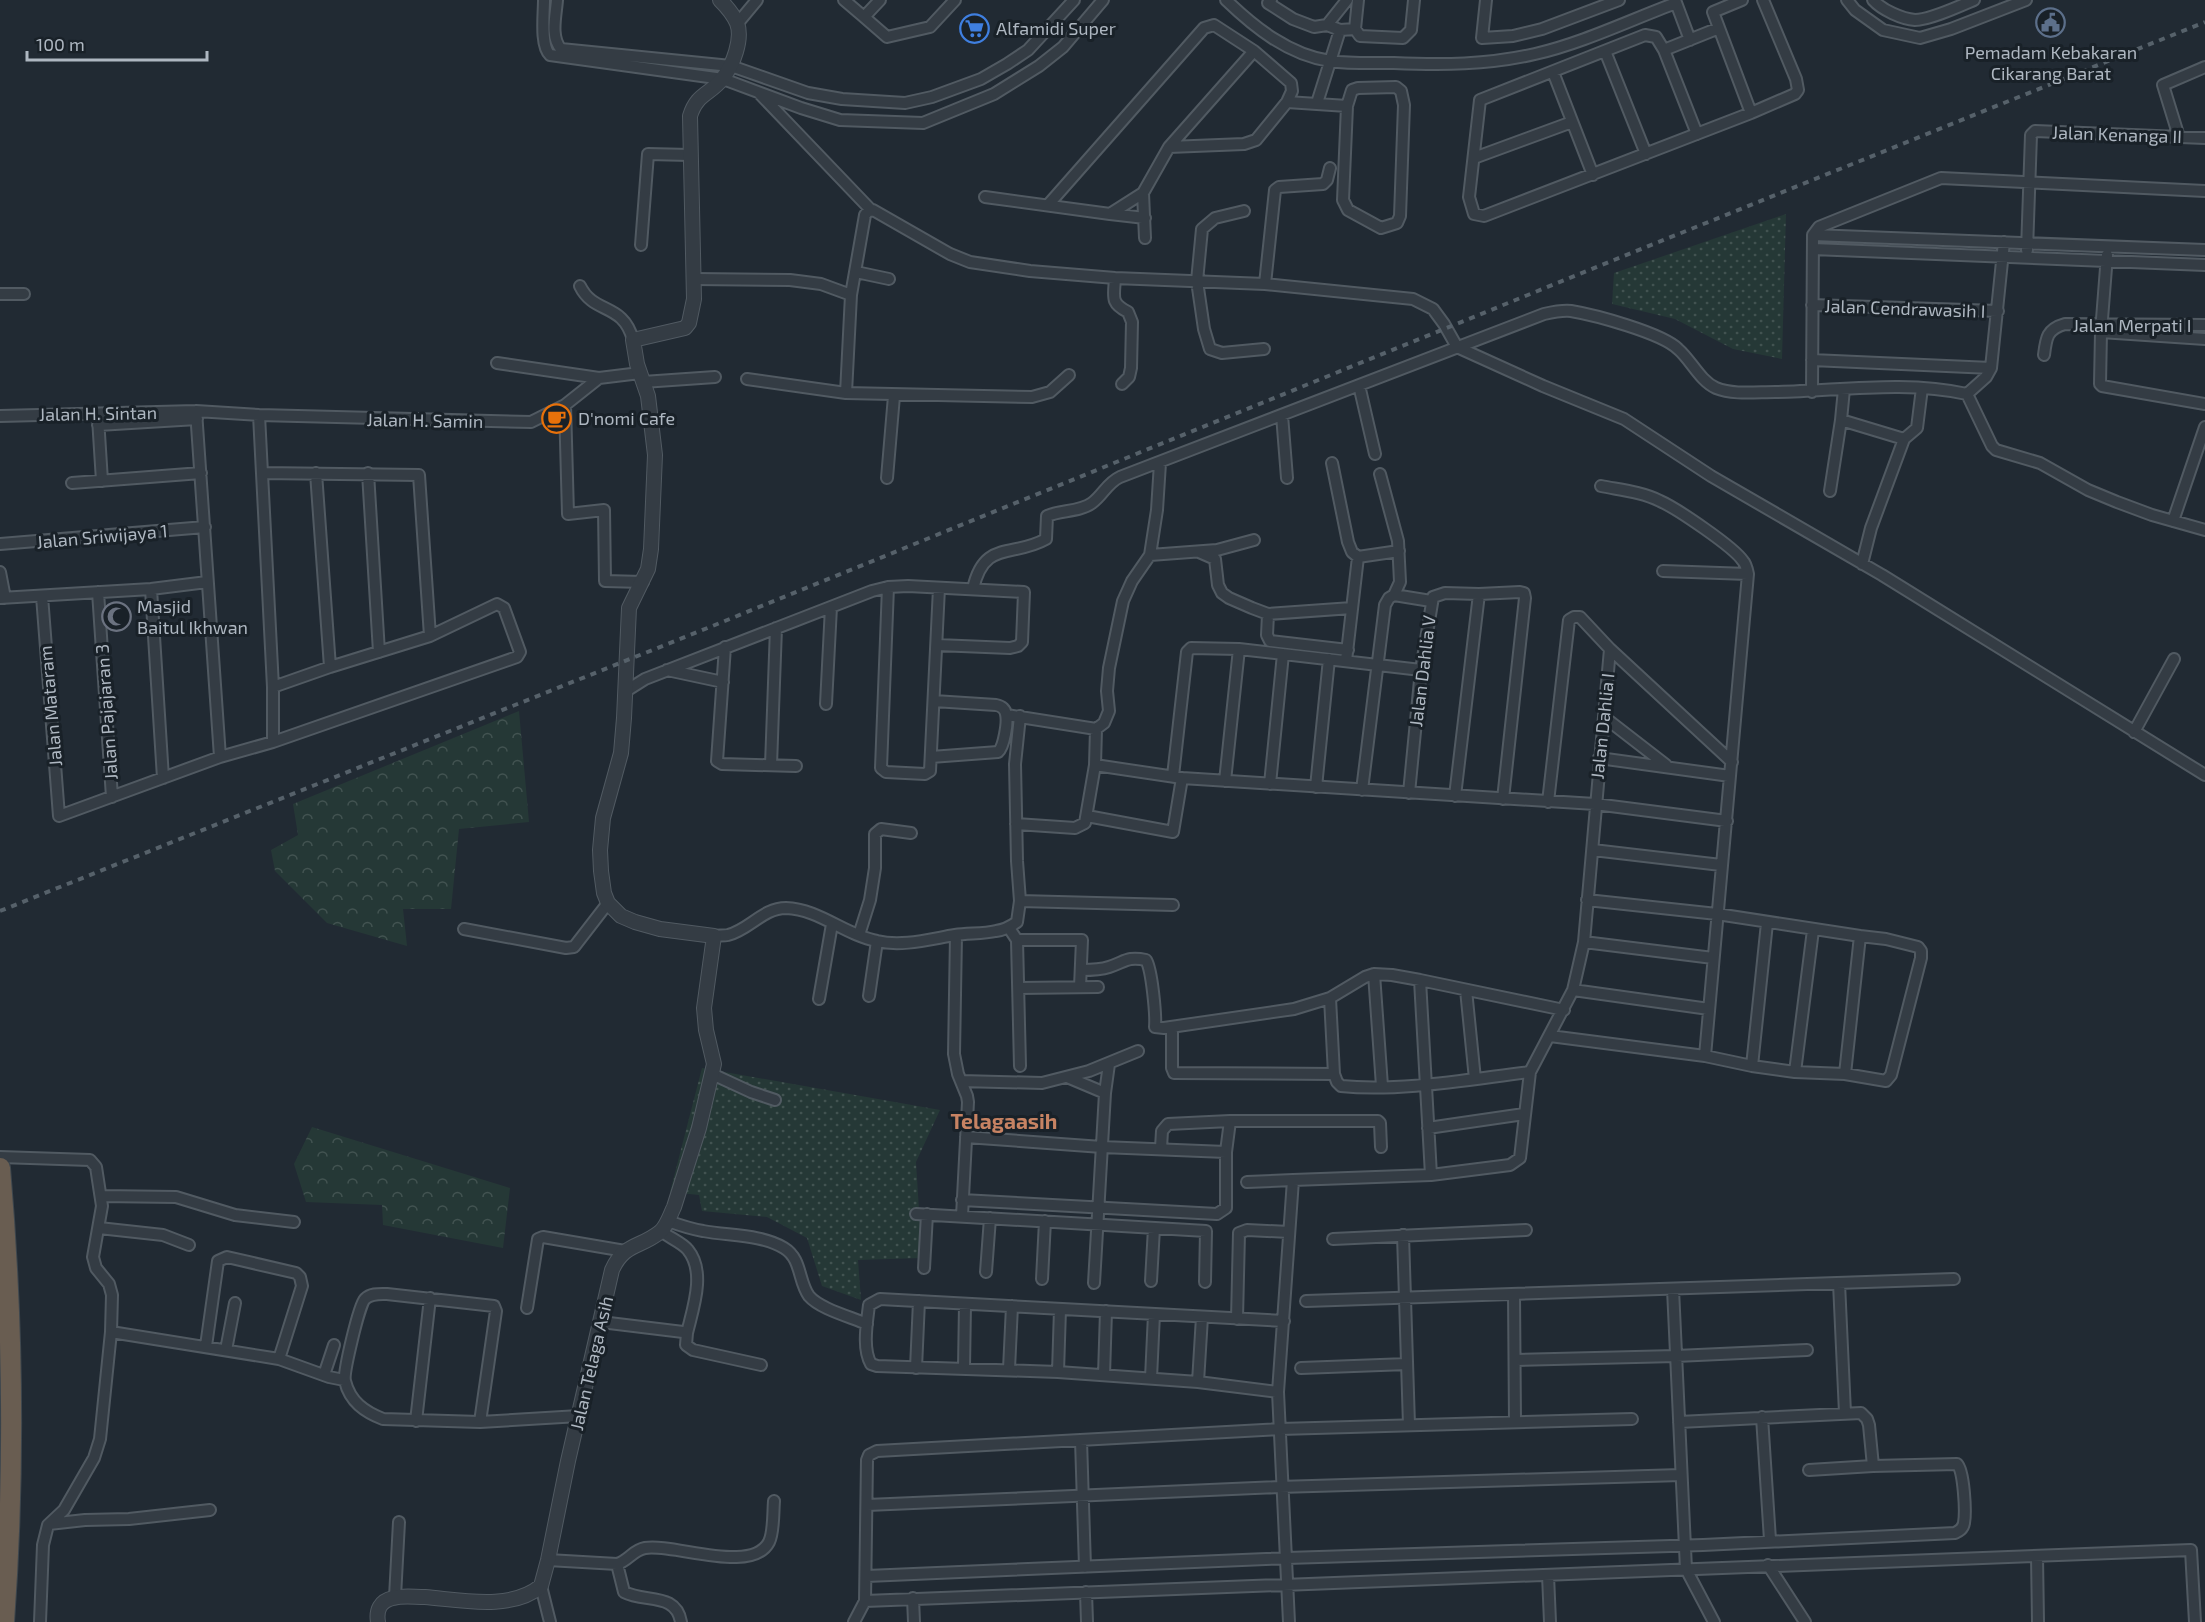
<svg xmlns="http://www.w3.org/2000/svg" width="2205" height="1622" font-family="'Exo 2',sans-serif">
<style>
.green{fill:url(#green-dots)}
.forest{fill:url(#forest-crowns)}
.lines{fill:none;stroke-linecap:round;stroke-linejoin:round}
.minor-casing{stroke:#515a62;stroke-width:14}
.tertiary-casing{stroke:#515a62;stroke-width:16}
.motorway-casing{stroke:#3e474e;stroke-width:22}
.minor{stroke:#343c44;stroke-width:10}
.tertiary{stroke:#343c44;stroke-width:14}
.motorway{stroke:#695d51;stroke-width:20}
.rail{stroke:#56616a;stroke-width:4;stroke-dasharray:6 6;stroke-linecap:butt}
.labels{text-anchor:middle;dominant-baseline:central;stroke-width:6;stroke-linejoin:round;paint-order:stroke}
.poi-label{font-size:18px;fill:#aeb7c1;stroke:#192128;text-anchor:start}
.street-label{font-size:18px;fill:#aeb7c1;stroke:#192128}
.quarter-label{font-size:21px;font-weight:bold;fill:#c78363;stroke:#192128}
</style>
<defs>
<pattern id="green-dots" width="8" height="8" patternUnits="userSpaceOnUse" patternTransform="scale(1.5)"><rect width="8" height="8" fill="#253836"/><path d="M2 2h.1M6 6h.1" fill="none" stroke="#425351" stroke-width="1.8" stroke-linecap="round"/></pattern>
<pattern id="forest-crowns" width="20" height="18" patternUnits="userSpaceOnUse" patternTransform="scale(1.5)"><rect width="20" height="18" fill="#253836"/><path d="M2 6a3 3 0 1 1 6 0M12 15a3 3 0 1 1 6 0" fill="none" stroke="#425351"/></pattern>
</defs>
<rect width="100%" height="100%" fill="#212a33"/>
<path class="green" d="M 1786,214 L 1782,359 L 1733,349 L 1675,319 L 1612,304 L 1614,273 Z
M 702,1068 L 940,1110 L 916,1162 L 922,1258 L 858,1260 L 861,1300 L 822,1286 L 807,1238 L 767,1217 L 702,1211 L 699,1195 L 670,1192 Z"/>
<path class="forest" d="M 519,711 L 529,822 L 459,829 L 451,909 L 403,909 L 407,946 L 327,923 L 275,871 L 271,850 L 298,835 L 293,804 Z
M 312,1127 L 510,1188 L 503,1248 L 383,1225 L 382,1205 L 306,1202 L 294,1164 Z"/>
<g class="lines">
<defs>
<path id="minor" d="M 544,0 C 544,14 540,46 550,55 L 723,79 L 801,108 L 840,120 L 923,123 L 994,94 L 1039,66 L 1063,47 L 1103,0
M 557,0 C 556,15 550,37 561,49 L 731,66 L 808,93 L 842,99 L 905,103 L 932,97 L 981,79 L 1007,64 L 1028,50 L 1074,0
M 844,0 L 864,17
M 880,0 L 864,17 L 887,37 L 930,27 L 955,0
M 1226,0 C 1255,28 1289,55 1330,61 C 1351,64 1373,63 1394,63 C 1441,65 1488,65 1535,54 C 1583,43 1630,20 1676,3
M 1271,0 L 1268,3 L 1293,19 L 1314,27 L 1327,25 L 1340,30 L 1355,29
M 1358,0 L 1355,29 L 1360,36 L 1403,38 L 1411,30 L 1414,0
M 1486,0 L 1482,38 L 1513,36 L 1542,29 L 1619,0
M 1675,0 L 1690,40
M 1742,0 L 1713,12 L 1751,113
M 1847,0 L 1855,10 L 1883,30 L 1920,38 L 1951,29 L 2026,0
M 1873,0 C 1882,10 1902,19 1915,20 C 1930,20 1960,6 1974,0
M 737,24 L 757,0
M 1327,25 L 1347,0
M 1664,50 L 1719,28
M 1605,51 L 1646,154
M 1553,72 L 1593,175
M 1396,87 L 1401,91 L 1404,105 L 1400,216 L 1397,223 L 1381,228 L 1348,210 L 1343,200 L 1347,106 L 1352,90 L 1358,88 Z
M 759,93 L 871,210
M 1317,103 L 1340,30
M 1697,134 L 1664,50 L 1656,37 L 1645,35 L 1480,100 L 1469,197 L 1474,214 L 1484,216 L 1751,113 L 1795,94 L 1798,90 L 1796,79 L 1763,0
M 2179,137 L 2163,85 L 2205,67
M 1169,147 L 1254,51
M 1474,158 L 1572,122
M 1143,193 L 1145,238
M 985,197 L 1110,214 L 1143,193 L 1169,147 L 1244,144 L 1256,140 L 1287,102 L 1347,106
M 1048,205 L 1204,28 L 1214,25 L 1254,51 L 1291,83 L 1292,91 L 1287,102
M 1244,211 L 1215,218 L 1202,229 L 1197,281 L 1204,329 L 1210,349 L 1222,353 L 1264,349
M 1110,214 L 1145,218
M 1813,235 L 2205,250
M 641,245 L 648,154 L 690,155
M 1813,249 L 2205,265
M 2027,250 L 2031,135 L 2035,131 L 2205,138
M 2107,255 L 2101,332 L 2100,384 L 2102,386 L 2205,404
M 856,272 L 889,279
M 1115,278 C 1114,297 1110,303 1128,312 L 1132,322 L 1131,368 L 1129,377 L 1122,384
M 694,279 L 790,280 L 821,284 L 851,295
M 1265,284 L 1275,190 L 1279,187 L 1323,184 L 1327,180 L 1330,168
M 580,286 C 594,315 623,302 633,340
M 0,294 L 24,294
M 1812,305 L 1998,311
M 2101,332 L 2205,339
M 2044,355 C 2046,338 2047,329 2065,324 L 2205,325
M 1812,360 L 1991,368
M 497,363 L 599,378
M 1069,375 L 1050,392 L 1032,397 L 846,393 L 851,295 L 865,215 L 868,211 L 873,210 L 950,254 L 970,262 L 1030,271 L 1115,278 L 1265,284 L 1413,299 L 1433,309 L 1444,324 L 1457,347 L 1543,386 L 1624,419 L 1711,476 L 1882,575 L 2205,775
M 747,379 L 846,393
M 643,382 L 715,377
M 1359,385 L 1375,454
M 1844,389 L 1841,420 L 1904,439
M 1812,392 L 1813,235 L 1819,227 L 1941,178 L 2205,191
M 1967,394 L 1992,446 L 1996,450 L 2040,463 L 2088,490 L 2117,502 L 2152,515 L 2205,530
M 565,405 L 568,514 L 604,510 L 605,581 L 643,582
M 196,411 L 220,757
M 259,415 L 273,687 L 273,742
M 1282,415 L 1287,478
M 0,416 L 196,411 L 259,415 L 531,422 L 565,405 L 599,378 L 640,373
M 98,418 L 102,481
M 98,425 L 197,419
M 1332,463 L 1348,542 L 1352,552 L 1358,557
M 262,473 L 419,475 L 430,636
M 316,473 L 330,667
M 368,473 L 379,652
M 887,478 L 894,396
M 72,483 L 201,473
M 1601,486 C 1621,490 1642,492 1660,501 C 1676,508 1734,547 1743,561 C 1746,564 1747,569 1748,574 L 1705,1056
M 1830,491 L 1841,420
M 2173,521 L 2205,427
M 0,544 L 205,527
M 1199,552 L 1215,559 L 1218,585 L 1222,593 L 1229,598 L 1252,608 L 1268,614 L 1352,608
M 1150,555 L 1217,550 L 1254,540
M 1862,564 L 1871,528 L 1904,439 L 1917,428 L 1922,388
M 1663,571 L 1748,574
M 0,572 L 5,598
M 888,587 L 881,768 L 886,772 L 925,774 L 930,771 L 939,588
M 151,589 L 163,778
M 973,589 C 984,539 1013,558 1046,539 L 1047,516 C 1060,510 1080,512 1092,503 C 1103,495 1107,483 1120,477 L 1544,314 C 1553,312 1562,310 1571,311 C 1595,315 1662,333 1678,349 C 1691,360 1700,381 1716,388 C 1733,395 1756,392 1775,392 C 1839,391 1904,380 1967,394 L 1986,377 L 1991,368 L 2004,242
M 98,592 L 112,797
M 1394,595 L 1431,601
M 42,596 L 59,816 L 220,757 L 273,742 L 517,657 L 520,652 L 504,608 L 497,604 L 430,636 L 330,667 L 273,687
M 0,598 L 151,589 L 207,582
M 1268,614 L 1267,635 L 1270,641 L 1348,650
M 725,647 L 717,761 L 722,764 L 796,766
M 1346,661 L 1358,557 L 1399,551
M 667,670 L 723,682
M 626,691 L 645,679 L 872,591 L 888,587 L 908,586 L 1024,592 L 1022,642 L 1018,646 L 1010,648 L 937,645
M 826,704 L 831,607
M 1007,715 L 1096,729 L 1104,723 L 1109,711 L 1107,691 L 1109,668 L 1123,601 L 1132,581 L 1150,555 L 1157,510 L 1160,463
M 1604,717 L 1666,765
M 2134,732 L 2174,659
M 931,757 L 998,752 C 1004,747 1008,722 1006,714 C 1005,708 1001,706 996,705 L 934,701
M 1599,758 L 1730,776
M 771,765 L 776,628
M 1095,765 L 1182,778 L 1595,804 L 1727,821
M 1173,776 L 1187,652 L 1191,648 L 1239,649 L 1421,670
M 1225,781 L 1239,649
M 1270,784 L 1283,654
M 1316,787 L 1329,659
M 1362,790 L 1385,605 L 1389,598 L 1394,595 L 1400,582 L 1398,541 L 1380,474
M 1409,793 L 1421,670 L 1433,597 L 1445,593 L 1479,594 L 1520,592 L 1524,593 L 1525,598 L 1503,799
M 1455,796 L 1479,594
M 1548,802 L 1569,620 L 1574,617 L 1580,617 L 1610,649 L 1732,762
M 1087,816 L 1173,832 L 1182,778
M 1016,824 L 1075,828 L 1085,823 L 1095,765 L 1096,729
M 1593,850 L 1721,865
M 1587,900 L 1717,914 L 1860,936 L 1845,1074
M 1020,901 L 1173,905
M 1009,928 L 1017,940 L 1020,1066
M 464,929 L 566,948 L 574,947 L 608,903
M 859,935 L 870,900 L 875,868 L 875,834 L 881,829 L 911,833
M 956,935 L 954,1054 L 958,1074 L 967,1096 L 968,1102 L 962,1216
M 714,936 C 718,935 723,936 728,935 C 749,930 763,908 786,908 C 819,909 845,935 877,941 C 902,947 930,939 955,935 C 968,933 983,934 996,931 C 1004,930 1010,927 1017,922 L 1020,901 L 1017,861 L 1015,764 L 1020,716
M 1017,940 L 1082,940 L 1080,987
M 1584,942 L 1713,958
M 1081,970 C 1090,970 1100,970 1109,967 C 1125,962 1127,956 1146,960 C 1152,970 1156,1015 1155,1027 L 1164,1028 L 1294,1009 L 1330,998 L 1365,977 L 1374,974 L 1392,975 L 1420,980 L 1564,1010
M 1374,974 L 1382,1086
M 1420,980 L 1431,1175
M 1019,988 L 1098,987
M 1466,990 L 1475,1079
M 1573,990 L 1709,1009
M 869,996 L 877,941
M 1330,998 L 1334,1074 L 1337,1082 L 1341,1086 C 1400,1092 1471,1079 1530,1072
M 819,999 L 832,924
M 1172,1028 L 1172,1068 L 1174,1073 L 1334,1074
M 1550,1036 L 1705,1056 L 1752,1066 L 1795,1072 L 1845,1074 L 1886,1081 L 1891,1075 L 1921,958 L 1921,951 L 1918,947 L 1886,939 L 1860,936
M 1752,1066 L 1767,923
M 1795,1072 L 1813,930
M 712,1074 L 751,1092 L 775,1100
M 1067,1077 L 1105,1093
M 961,1081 L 1042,1083 L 1089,1071 L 1138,1051
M 1428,1128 L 1524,1114
M 1161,1148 L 1162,1131 L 1168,1124 L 1230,1121 L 1378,1121 L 1380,1123 L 1381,1147
M 1226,1152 L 1230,1121
M 0,1157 L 90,1160 L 96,1167 L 102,1206 L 93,1257 L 96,1268 L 109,1284 L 112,1295 L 111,1332 L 100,1439 L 94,1458 L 64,1510 L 48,1525 L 43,1545 L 40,1622
M 1247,1182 L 1293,1180
M 101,1196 L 176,1197 L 235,1215 L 294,1222
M 962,1200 L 1217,1214 L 1226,1208 L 1226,1152 L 1102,1147 L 966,1137
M 916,1214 L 1206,1231 L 1205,1282
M 668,1221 C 679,1225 691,1229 703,1231 C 729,1236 761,1234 784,1248 C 802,1259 798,1281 809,1296 C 820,1309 851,1317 867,1324
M 99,1228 L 163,1235 L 189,1245
M 661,1231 C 668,1237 683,1243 688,1250 C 706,1272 693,1308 687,1333
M 1403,1235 L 1409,1425
M 1333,1239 L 1526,1230
M 924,1268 L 927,1214
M 986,1272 L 990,1218
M 1042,1279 L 1045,1221
M 1151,1281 L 1154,1228
M 1094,1283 L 1105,1093 L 1109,1064
M 1839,1283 L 1845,1413
M 1673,1289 L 1686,1569 L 1714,1622
M 1514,1295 L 1515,1422
M 1306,1301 L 1954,1279
M 527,1308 L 538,1239 L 543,1237 L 625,1251
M 1237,1319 L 1239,1233 L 1247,1230 L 1289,1232
M 601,1322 L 683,1332 L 687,1333 L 686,1345 L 693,1350 L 761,1365
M 111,1332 L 279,1359 L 329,1377 L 344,1380
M 206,1346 L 218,1261 L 227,1257 L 296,1273 L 300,1277 L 302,1286 L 279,1359
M 226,1350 L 235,1303
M 1515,1360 L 1676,1356 L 1807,1350
M 916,1368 L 919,1301
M 964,1368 L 965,1304
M 1301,1368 L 1407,1364
M 1009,1369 L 1012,1306
M 1058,1372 L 1060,1309
M 324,1375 L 334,1345
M 1104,1375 L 1106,1311
M 1151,1378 L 1154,1314
M 1198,1382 L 1202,1317
M 1278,1392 L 1198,1382 L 1058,1372 L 877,1366 L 871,1364 C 862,1348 867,1323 869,1305 L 880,1299 L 1284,1321
M 1762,1417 L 1770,1540
M 416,1421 L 430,1298
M 480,1422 L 496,1311 L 494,1306 L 387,1294 C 380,1294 371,1293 365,1299 C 359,1305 343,1373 345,1381 C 350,1402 365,1412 383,1419 L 480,1422 L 579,1416
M 1679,1422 L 1861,1413 L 1867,1419 L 1869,1425 L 1873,1466
M 1081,1440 L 1085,1567
M 867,1505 L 1279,1487 L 1681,1475
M 49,1524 L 85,1520 L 129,1519 L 210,1510
M 2037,1556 L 2038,1622
M 548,1560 L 617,1564 C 628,1561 633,1550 645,1548 C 674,1543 752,1575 769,1542 C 774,1532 773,1513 774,1501
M 617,1564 L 624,1592 C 645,1603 676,1592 681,1622
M 1768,1565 L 1805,1622
M 1548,1575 L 1550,1622
M 867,1576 L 1287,1558 L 1703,1545 L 1955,1533 C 1959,1531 1963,1529 1964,1523 C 1966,1512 1964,1471 1957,1464 L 1873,1466 L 1809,1470
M 541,1586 L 550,1622
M 1086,1592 L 1087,1622
M 395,1597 L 399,1522
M 913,1598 L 914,1622
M 865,1601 L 2191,1550 L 2195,1622
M 854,1622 L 865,1601 L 867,1460 L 869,1455 L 877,1451 L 1280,1429 L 1632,1419
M 1289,1622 L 1278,1392 L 1293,1180 L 1431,1175 L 1510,1165 L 1520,1158 L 1530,1072 L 1573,990 L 1584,942 L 1610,649"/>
<path id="tertiary" d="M 378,1622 C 376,1610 380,1601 393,1598 C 403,1595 414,1597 425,1597 C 461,1600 511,1611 541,1586 L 548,1560 L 568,1461 L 612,1270 C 624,1243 640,1248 660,1232 C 667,1226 670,1215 674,1207 L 699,1128 L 714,1064 L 706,1030 L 704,1008 L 714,936 L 660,929 L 635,922 L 621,916 L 608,903 L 604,893 L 601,871 L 600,850 L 603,818 L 621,753 L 624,718 L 629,608 L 648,569 L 651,549 L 655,455 L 648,396 L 637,364 L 633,340 L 685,328 L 689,323 L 694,299 L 690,116 C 697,93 710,95 723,78 C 733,65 743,39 737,23 C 734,16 726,6 720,0"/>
<path id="motorway" d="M 0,1168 C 13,1319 15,1471 4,1622"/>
</defs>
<use href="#minor" class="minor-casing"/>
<use href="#tertiary" class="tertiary-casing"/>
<use href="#motorway" class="motorway-casing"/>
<use href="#minor" class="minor"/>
<use href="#tertiary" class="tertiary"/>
<use href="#motorway" class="motorway"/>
<path class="rail" d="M 0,911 L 710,627 L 1614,260 L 2205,22"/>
</g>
<defs>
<symbol id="civic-ring" viewBox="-11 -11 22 22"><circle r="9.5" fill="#192128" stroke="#5c6f8a" stroke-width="1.5"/><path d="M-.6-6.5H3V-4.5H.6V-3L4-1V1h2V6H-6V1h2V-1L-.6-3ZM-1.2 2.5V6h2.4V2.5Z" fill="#5c6f8a"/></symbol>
<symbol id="supermarket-ring" viewBox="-11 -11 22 22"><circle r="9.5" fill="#192128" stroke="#3f7fe0" stroke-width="1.5"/><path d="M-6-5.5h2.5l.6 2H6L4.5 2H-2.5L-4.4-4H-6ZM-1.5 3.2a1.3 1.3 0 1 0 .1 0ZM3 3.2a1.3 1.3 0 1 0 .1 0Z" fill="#3f7fe0"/></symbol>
<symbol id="cafe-ring" viewBox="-11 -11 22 22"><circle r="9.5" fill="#192128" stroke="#e8710a" stroke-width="1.5"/><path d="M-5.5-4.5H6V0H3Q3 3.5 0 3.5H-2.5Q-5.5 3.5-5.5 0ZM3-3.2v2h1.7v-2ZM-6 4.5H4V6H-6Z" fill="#e8710a"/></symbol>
<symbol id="mosque-ring" viewBox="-11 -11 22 22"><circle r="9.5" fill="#192128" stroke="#6b7280" stroke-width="1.5"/><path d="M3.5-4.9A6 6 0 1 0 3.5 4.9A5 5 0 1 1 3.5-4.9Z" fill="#6b7280"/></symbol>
</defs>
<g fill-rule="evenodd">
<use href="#civic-ring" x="2034" y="6" width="33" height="33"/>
<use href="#supermarket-ring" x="958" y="12" width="33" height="33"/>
<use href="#cafe-ring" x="540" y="402" width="33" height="33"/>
<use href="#mosque-ring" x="100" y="600" width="33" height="33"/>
</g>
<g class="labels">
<g class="poi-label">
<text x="996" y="28">Alfamidi Super</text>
<text x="2051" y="52" text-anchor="middle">Pemadam Kebakaran<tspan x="2051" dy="21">Cikarang Barat</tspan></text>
<text x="578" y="418">D'nomi Cafe</text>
<text x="137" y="606">Masjid<tspan x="137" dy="21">Baitul Ikhwan</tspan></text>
</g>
<g class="street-label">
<text transform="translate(2117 134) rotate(2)">Jalan Kenanga II</text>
<text transform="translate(1905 308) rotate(2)">Jalan Cendrawasih I</text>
<text x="2132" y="325">Jalan Merpati I</text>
<text transform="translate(98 413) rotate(-1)">Jalan H. Sintan</text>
<text transform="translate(425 420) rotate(1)">Jalan H. Samin</text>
<text transform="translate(102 536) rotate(-5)">Jalan Sriwijaya 1</text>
<text transform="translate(1422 671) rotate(-83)">Jalan Dahlia V</text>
<text transform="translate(50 706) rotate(-95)">Jalan Mataram</text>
<text transform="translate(106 712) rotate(-94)">Jalan Pajajaran 3</text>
<text transform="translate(1602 726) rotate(-84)">Jalan Dahlia I</text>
<text transform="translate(591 1363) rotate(-77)">Jalan Telaga Asih</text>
</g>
<g class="quarter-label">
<text x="1004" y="1120">Telagaasih</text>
</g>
</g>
<path d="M27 51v9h180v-9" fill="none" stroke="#aeb7c1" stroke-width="3"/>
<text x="36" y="51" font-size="18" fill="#aeb7c1" stroke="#192128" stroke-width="4.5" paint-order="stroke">100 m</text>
</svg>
